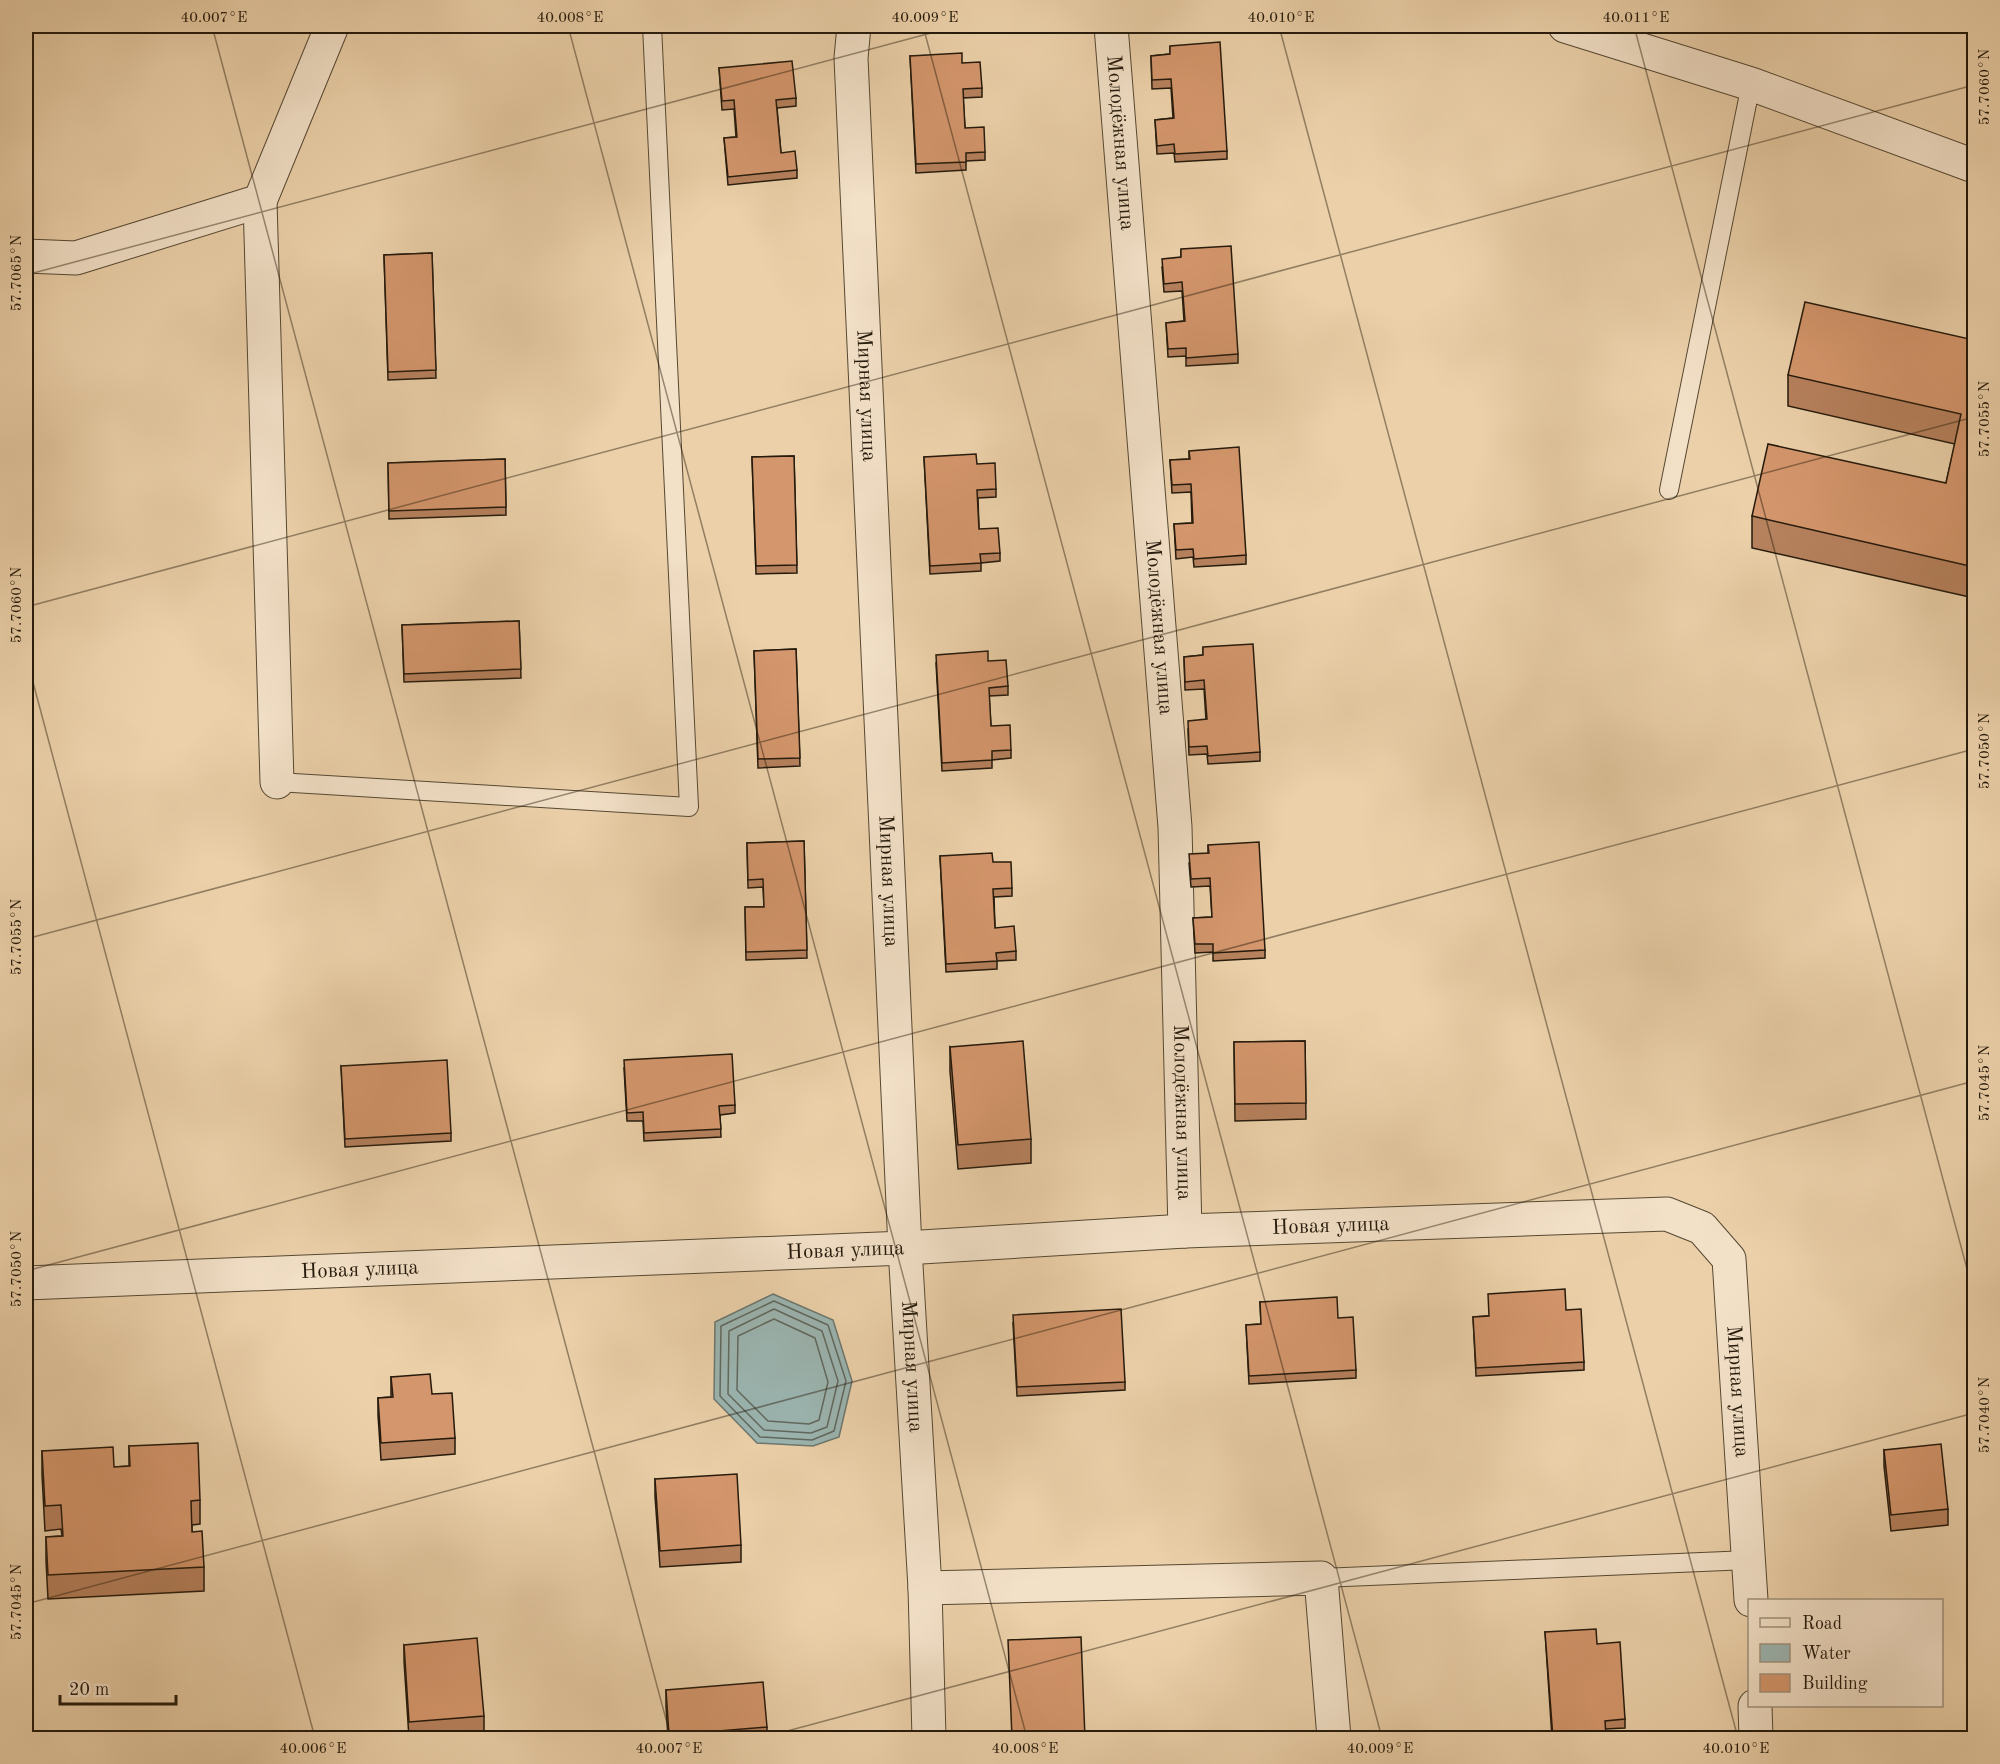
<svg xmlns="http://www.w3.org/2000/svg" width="2000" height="1764" font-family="'Old Standard TT',serif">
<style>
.water{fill:#9bb5b1;stroke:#6c776f;stroke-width:1.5}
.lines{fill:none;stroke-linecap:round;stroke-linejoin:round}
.shore{stroke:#60685e;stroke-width:1.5}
.lane-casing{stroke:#564833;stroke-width:20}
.street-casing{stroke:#564833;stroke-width:35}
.lane{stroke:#f2e0c7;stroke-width:18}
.street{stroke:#f2e0c7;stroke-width:33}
.wall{fill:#b6815d;stroke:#251a0c;stroke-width:1.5}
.building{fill:#d4966c;stroke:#251a0c;stroke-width:1.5}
.ticks{fill:none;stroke:#251a0c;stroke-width:1.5;stroke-opacity:0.45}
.labels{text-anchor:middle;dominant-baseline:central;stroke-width:4.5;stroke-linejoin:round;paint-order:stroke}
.street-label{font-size:21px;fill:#251a0c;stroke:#f2e0c7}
.neatline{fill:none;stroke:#251a0c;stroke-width:2}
.ticks-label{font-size:15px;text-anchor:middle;fill:#251a0c}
</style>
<rect width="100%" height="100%" fill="#ebd0a9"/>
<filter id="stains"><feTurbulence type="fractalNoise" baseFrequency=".00333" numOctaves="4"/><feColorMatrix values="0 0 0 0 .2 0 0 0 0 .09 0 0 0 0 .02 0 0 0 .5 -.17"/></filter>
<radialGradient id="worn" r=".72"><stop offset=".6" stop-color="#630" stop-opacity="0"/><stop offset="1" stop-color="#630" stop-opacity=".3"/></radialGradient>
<path class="water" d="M 773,1294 L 833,1320 L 852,1381 L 839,1437 L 813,1446 L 757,1443 L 714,1399 L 715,1322 Z"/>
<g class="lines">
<path class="shore" d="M 774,1301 L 828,1325 L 846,1381 L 834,1431 L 812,1440 L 760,1437 L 720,1396 L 721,1326 Z
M 774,1309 L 822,1331 L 838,1381 L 827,1427 L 811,1433 L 764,1430 L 728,1394 L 729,1331 Z
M 774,1319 L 815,1338 L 828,1382 L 819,1420 L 809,1424 L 768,1421 L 737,1390 L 738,1336 Z"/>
<defs>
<path id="lane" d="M 1669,490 L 1751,84
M 277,782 L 689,807 L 652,26
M 1321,1578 L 1749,1560"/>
<g id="street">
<path id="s1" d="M 854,26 L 851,58 L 905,1248 L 925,1588 L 929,1738"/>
<path id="s2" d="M 1111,26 L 1175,827 L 1185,1231"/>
<path d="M 1565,26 L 1751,84 L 1974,166"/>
<path d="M 260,201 L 277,782"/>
<path d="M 26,256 L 76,258 L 260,201 L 332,26"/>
<path id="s3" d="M 26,1283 L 905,1248 L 1185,1231 L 1667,1214 L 1702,1228 L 1729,1259 L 1751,1600"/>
<path d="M 925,1588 L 1321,1578 L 1334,1738"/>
<path d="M 1755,1706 L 1756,1738"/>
</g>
</defs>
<use href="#lane" class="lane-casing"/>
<use href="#street" class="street-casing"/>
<use href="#lane" class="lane"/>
<use href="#street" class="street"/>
</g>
<path class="wall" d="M 1170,46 L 1227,151 L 1227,159 L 1175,162 L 1174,153 L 1157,154 L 1155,120 L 1173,118 L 1171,88 L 1152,89 L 1151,56 L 1170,54 Z
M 910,56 L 962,63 L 982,88 L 982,97 L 963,98 L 965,128 L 985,152 L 985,160 L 966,161 L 966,170 L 916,173 Z
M 719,68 L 796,98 L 796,106 L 777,108 L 781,153 L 797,170 L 797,178 L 728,185 L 724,138 L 736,137 L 734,109 L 722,110 Z
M 1181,249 L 1238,354 L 1238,363 L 1186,366 L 1186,356 L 1168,357 L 1166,323 L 1184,321 L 1182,291 L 1164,292 L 1162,267 L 1181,257 Z
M 432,253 L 436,378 L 388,380 L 384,255 Z
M 1974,340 L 1974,598 L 1752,548 L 1752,516 L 1946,483 L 1955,444 L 1788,406 L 1788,375 Z
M 1189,451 L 1246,555 L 1246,564 L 1194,567 L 1193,557 L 1176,559 L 1174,524 L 1192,523 L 1191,492 L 1172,493 L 1170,460 L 1189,459 Z
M 794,456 L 797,573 L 756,574 L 752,457 Z
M 924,457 L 977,464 L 996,489 L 996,497 L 978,498 L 979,529 L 1000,553 L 1000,561 L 981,563 L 981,571 L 930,574 Z
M 505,459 L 506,515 L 389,519 L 388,463 Z
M 519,621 L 521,678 L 404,682 L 402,625 Z
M 1203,647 L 1260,752 L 1260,761 L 1208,764 L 1207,754 L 1189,755 L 1188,729 L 1206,720 L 1204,689 L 1185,690 L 1184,657 L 1203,655 Z
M 796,649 L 800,766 L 758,768 L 754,651 Z
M 988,661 L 1008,686 L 1008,695 L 989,696 L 991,726 L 1011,750 L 1011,758 L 992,760 L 992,768 L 942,771 L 936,663 Z
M 804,841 L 807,958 L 746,960 L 745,907 L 764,907 L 763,887 L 748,888 L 747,843 Z
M 1208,845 L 1265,950 L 1265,958 L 1213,961 L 1213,952 L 1195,953 L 1193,918 L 1212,917 L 1210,886 L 1191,887 L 1189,863 L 1208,853 Z
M 940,856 L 993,862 L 1012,888 L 1012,896 L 994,897 L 995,928 L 1016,951 L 1016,960 L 997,961 L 997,969 L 946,972 Z
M 1305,1041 L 1306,1119 L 1235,1121 L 1234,1042 Z
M 950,1047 L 1031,1139 L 1031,1163 L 958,1169 L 950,1071 Z
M 341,1066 L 451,1133 L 451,1141 L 345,1147 Z
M 624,1068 L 735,1105 L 735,1113 L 720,1115 L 721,1137 L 644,1141 L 643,1121 L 627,1121 Z
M 1260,1302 L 1338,1318 L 1356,1370 L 1356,1378 L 1249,1384 L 1246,1325 L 1261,1324 Z
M 1566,1310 L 1584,1362 L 1584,1370 L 1476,1376 L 1473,1317 Z
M 1013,1323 L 1125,1382 L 1125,1390 L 1017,1396 Z
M 391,1377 L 432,1394 L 455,1438 L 455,1454 L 381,1460 L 378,1415 L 378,1398 L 391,1397 Z
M 129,1446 L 200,1500 L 200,1524 L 192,1525 L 192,1532 L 204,1567 L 204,1591 L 48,1599 L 46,1561 L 46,1537 L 62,1536 L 61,1529 L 45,1531 L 42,1475 L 42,1451 L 114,1467 L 129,1466 Z
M 1884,1450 L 1948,1509 L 1948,1525 L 1891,1531 L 1884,1466 Z
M 655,1479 L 741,1545 L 741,1562 L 660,1567 L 655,1496 Z
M 1545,1632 L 1597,1644 L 1625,1719 L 1625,1728 L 1605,1729 L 1606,1738 L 1552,1738 Z
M 404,1645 L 484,1716 L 484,1733 L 409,1738 L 404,1661 Z
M 666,1690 L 767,1727 L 767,1738 L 668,1738 L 666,1706 Z"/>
<path class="building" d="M 1220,42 L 1227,151 L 1175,154 L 1174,144 L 1157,146 L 1155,120 L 1174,118 L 1171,79 L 1152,80 L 1151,56 L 1170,54 L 1170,46 Z
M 962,53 L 962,63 L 980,62 L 982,88 L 963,89 L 965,128 L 984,127 L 985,152 L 966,153 L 966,162 L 916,164 L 910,56 Z
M 792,61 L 796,98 L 776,100 L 781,153 L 795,151 L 797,170 L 728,177 L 724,138 L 737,137 L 734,100 L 722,101 L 719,68 Z
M 1231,246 L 1238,354 L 1186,358 L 1186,348 L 1168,349 L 1166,323 L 1185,321 L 1182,282 L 1164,284 L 1162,259 L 1181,257 L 1181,249 Z
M 432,253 L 436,370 L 388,372 L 384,255 Z
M 1805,302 L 1974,340 L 1974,567 L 1752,516 L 1768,444 L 1946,483 L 1961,414 L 1788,375 Z
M 1239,447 L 1246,555 L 1194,559 L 1193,549 L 1176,550 L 1174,524 L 1193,523 L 1191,484 L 1172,485 L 1170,460 L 1190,459 L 1189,451 Z
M 976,454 L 977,464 L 995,463 L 996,489 L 977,490 L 979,529 L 998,528 L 1000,553 L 980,554 L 981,563 L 930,566 L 924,457 Z
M 794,456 L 797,565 L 756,566 L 752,457 Z
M 505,459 L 506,507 L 389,511 L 388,463 Z
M 519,621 L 521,669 L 404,674 L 402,625 Z
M 1253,644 L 1260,752 L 1208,756 L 1207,746 L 1189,747 L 1188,721 L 1207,719 L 1204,680 L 1185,682 L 1184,657 L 1203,655 L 1203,647 Z
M 796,649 L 800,758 L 758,759 L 754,651 Z
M 988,651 L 988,661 L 1006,660 L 1008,686 L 989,688 L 991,726 L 1010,725 L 1011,750 L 992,751 L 992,760 L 942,763 L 936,655 Z
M 804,841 L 807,950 L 746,952 L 745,907 L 764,907 L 763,879 L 748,880 L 747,843 Z
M 1259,842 L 1265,950 L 1213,953 L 1213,944 L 1195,944 L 1193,918 L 1212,917 L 1210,878 L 1191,879 L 1189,854 L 1209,853 L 1208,845 Z
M 992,853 L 993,862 L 1011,862 L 1012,888 L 993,889 L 995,928 L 1014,926 L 1016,951 L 996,953 L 997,961 L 946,964 L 940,856 Z
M 1023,1041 L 1031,1139 L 958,1145 L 950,1047 Z
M 1305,1041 L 1306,1103 L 1235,1104 L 1234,1042 Z
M 732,1054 L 735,1105 L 719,1106 L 721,1129 L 644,1133 L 643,1112 L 627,1113 L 624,1060 Z
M 447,1060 L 451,1133 L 345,1139 L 341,1066 Z
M 1565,1289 L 1566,1310 L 1581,1309 L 1584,1362 L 1476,1368 L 1473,1317 L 1489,1316 L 1488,1294 Z
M 1337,1297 L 1338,1318 L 1353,1317 L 1356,1370 L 1249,1376 L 1246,1325 L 1261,1324 L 1260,1302 Z
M 1121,1309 L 1125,1382 L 1017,1387 L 1013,1315 Z
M 430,1374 L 432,1394 L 452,1393 L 455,1438 L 381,1443 L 378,1398 L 393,1397 L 391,1377 Z
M 198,1443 L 200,1500 L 191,1501 L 192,1532 L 202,1531 L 204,1567 L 48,1575 L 46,1537 L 63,1536 L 61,1505 L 45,1506 L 42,1451 L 113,1447 L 114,1467 L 130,1466 L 129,1446 Z
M 1941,1444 L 1948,1509 L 1891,1515 L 1884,1450 Z
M 737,1474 L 741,1545 L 660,1551 L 655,1479 Z
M 1596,1629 L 1597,1644 L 1620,1642 L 1625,1719 L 1605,1721 L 1606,1736 L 1553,1738 L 1545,1632 Z
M 1081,1637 L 1085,1738 L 1012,1738 L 1008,1640 Z
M 477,1638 L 484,1716 L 409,1722 L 404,1645 Z
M 763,1682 L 767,1727 L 669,1735 L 666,1690 Z"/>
<path class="ticks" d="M 212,26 L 671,1738M 568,26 L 1027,1738M 923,26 L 1382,1738M 1279,26 L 1738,1738M 1634,26 L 1974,1295M 26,275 L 957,26M 26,607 L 1974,85M 26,656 L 315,1738M 26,939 L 1974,417M 26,1271 L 1974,749M 26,1604 L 1974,1081M 761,1738 L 1974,1413"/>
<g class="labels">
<g class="street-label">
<text stroke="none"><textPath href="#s2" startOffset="117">Молодёжная улица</textPath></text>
<text stroke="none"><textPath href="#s1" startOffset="370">Мирная улица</textPath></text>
<text stroke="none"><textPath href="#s2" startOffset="603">Молодёжная улица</textPath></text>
<text stroke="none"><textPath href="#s1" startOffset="856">Мирная улица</textPath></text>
<text stroke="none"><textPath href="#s2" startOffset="1089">Молодёжная улица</textPath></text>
<text stroke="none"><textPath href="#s3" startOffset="1306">Новая улица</textPath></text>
<text stroke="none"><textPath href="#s3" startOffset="820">Новая улица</textPath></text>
<text stroke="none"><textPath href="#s3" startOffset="334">Новая улица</textPath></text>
<text stroke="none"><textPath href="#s1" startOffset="1342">Мирная улица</textPath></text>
<text stroke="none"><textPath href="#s3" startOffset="1854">Мирная улица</textPath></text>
</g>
</g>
<rect width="2000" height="1764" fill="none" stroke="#ebd0a9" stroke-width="66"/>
<rect x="1748" y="1599" width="195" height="108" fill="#f2e0c7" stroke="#a0917c" stroke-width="1.5"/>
<rect x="1760" y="1618" width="30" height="9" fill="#f2e0c7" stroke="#a0917c" stroke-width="1.5"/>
<text x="1802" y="1629" font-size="18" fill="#251a0c">Road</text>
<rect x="1760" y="1644" width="30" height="18" fill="#9bb5b1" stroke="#a0917c" stroke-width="1.5"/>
<text x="1802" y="1659" font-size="18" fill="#251a0c">Water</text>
<rect x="1760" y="1674" width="30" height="18" fill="#d4966c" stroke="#a0917c" stroke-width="1.5"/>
<text x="1802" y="1689" font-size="18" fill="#251a0c">Building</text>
<path d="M60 1695v9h116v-9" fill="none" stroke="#251a0c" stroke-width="3"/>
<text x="69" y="1695" font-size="18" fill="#251a0c" stroke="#f2e0c7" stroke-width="4.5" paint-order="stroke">20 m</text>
<rect x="33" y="33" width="1934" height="1698" class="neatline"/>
<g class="ticks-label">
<text x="214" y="22">40.007°E</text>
<text x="570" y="22">40.008°E</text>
<text x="925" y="22">40.009°E</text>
<text x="1281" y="22">40.010°E</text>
<text x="1636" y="22">40.011°E</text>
<text transform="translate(1984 87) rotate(-90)" y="5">57.7060°N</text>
<text transform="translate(16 273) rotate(-90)" y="5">57.7065°N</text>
<text transform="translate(1984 419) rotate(-90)" y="5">57.7055°N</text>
<text transform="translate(16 605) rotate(-90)" y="5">57.7060°N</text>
<text transform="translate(1984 751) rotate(-90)" y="5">57.7050°N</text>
<text transform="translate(16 937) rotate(-90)" y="5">57.7055°N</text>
<text transform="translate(1984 1083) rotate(-90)" y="5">57.7045°N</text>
<text transform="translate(16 1269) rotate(-90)" y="5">57.7050°N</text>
<text transform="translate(1984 1415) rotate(-90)" y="5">57.7040°N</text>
<text transform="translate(16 1602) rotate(-90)" y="5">57.7045°N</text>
<text x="313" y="1753">40.006°E</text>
<text x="669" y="1753">40.007°E</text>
<text x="1025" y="1753">40.008°E</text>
<text x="1380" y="1753">40.009°E</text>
<text x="1736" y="1753">40.010°E</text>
</g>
<rect width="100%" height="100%" filter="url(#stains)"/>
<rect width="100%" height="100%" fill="url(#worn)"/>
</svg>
